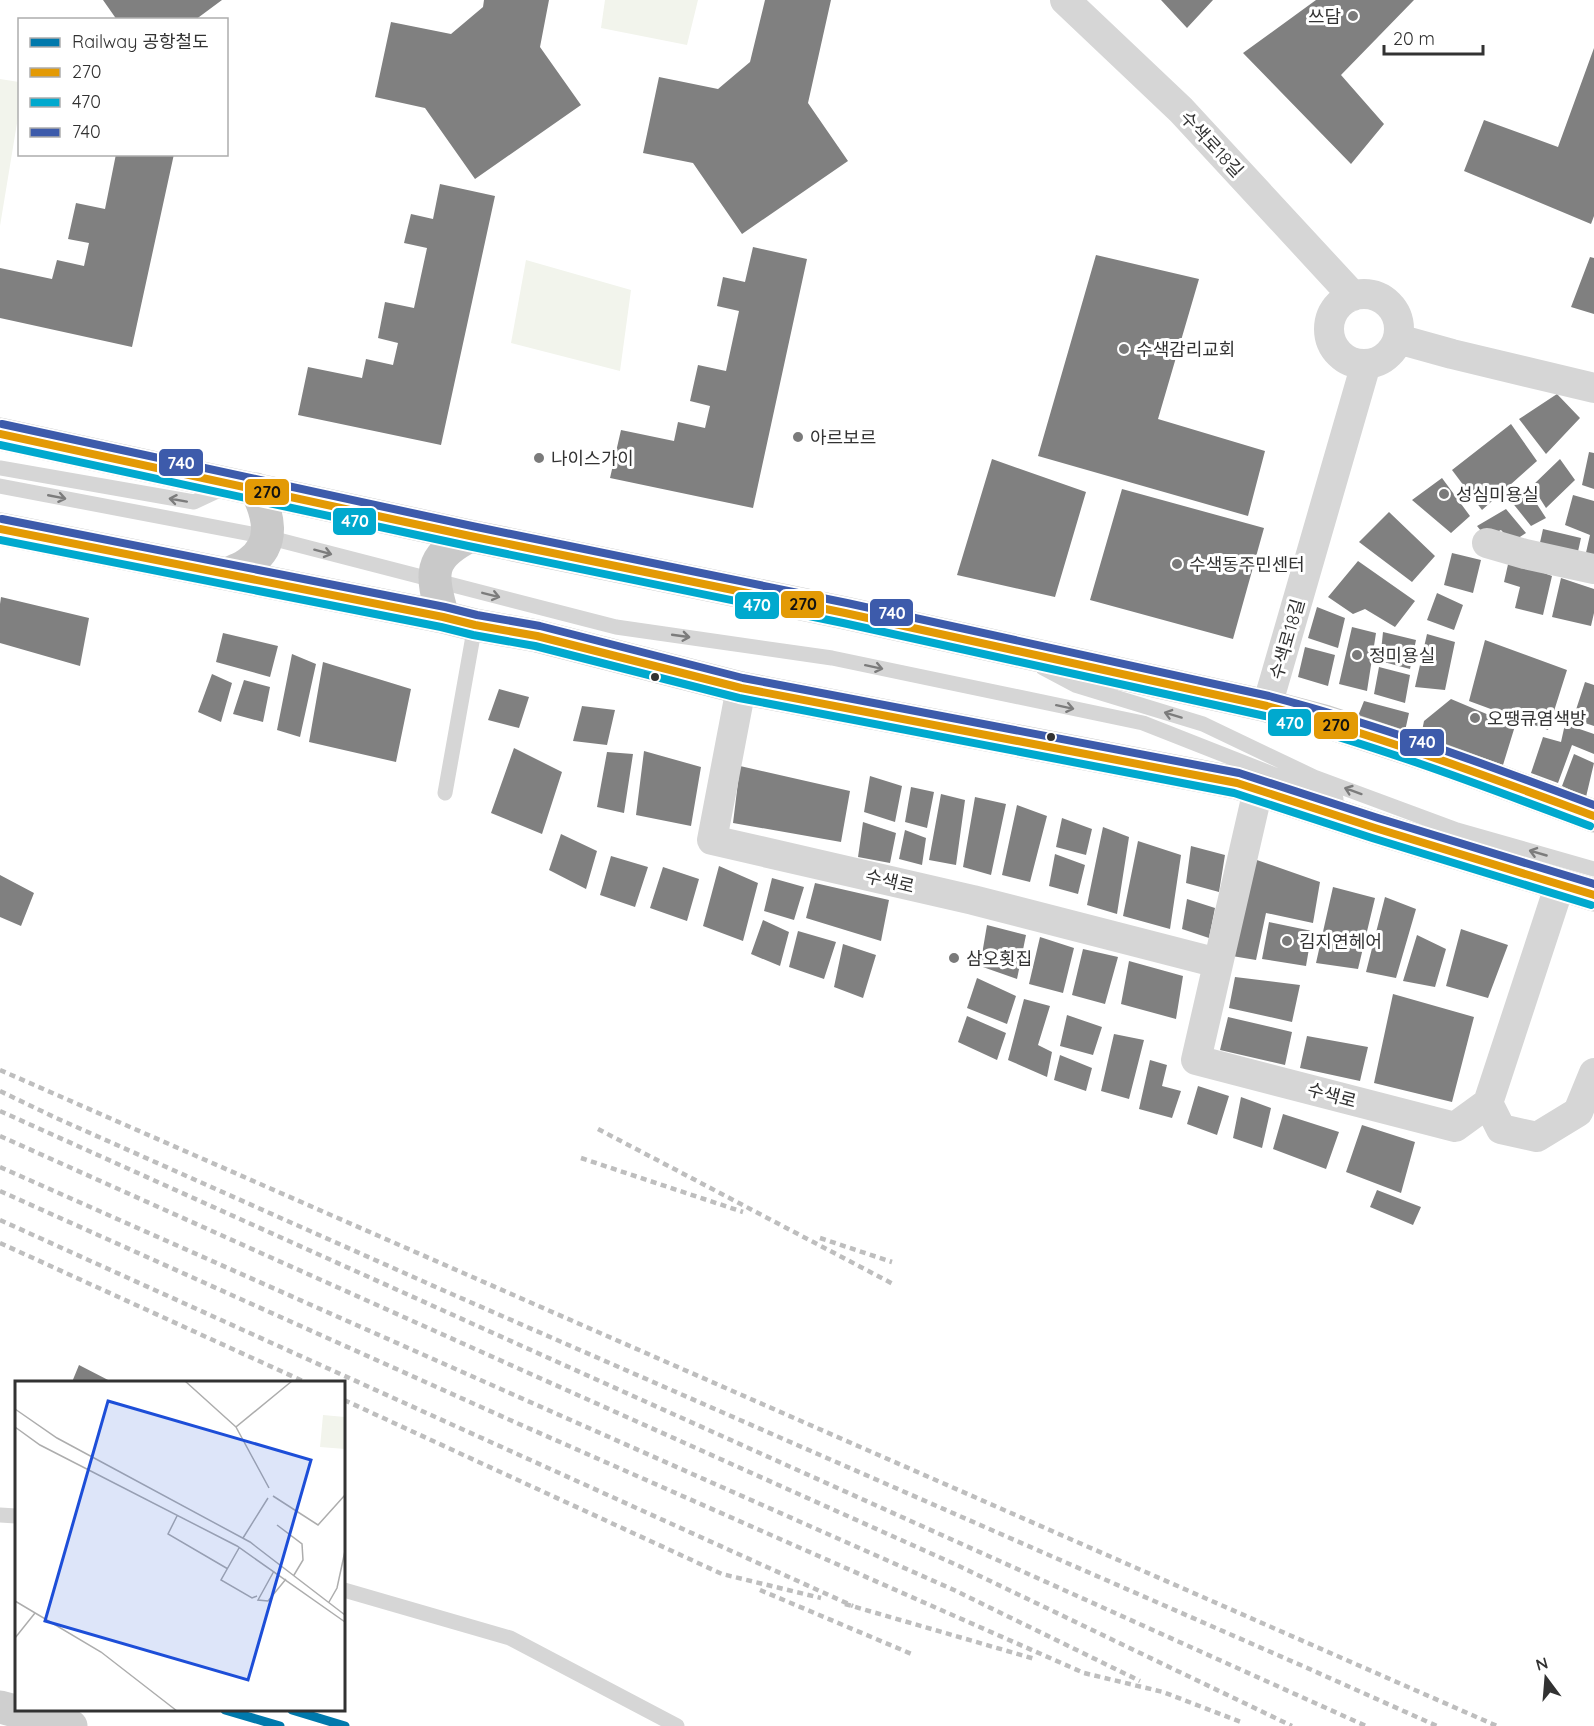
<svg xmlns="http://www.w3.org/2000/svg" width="1594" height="1726" font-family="Quicksand,'Noto Sans KR',sans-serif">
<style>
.green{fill:#f2f4ec}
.building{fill:#808080}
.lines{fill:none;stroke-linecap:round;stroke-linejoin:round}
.service{stroke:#d6d6d6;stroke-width:15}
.minor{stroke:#d6d6d6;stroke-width:30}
.secondary{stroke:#cfcfcf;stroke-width:33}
.primary{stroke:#c9c9c9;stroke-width:33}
.rail{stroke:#bebebe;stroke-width:4.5;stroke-dasharray:6 4.5;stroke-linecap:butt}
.bus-1-casing{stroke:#fff;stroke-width:12}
.bus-2-casing{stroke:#fff;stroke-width:12}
.bus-3-casing{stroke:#fff;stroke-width:12}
.bus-1{stroke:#e39a05;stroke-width:8}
.bus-2{stroke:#00a9ce;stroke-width:8}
.bus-3{stroke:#3d5bab;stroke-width:8}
.rail-1-casing{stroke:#fff;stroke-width:14}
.rail-1{stroke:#0079ac;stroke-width:9}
.oneway{stroke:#7c7c7c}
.poi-dot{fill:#7a7a7a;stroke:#fff;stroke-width:2}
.bus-dot{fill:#323232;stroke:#fff;stroke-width:2}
.labels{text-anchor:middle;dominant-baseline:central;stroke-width:6;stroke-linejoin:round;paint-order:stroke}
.poi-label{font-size:18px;fill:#323232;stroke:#fff;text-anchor:start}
.street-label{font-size:18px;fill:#323232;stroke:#fff}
.inset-road{fill:none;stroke:#adadad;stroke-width:1.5}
.view{fill:#1d4ed8;fill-opacity:0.15;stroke:#1d4ed8;stroke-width:3}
.inset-edge{fill:none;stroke:#323232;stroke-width:3}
.line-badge{stroke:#fff;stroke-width:2}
.badge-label{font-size:16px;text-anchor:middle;font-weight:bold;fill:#fff}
.pale-badge-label{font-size:16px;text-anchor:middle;font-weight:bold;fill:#111}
</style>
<rect width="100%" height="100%" fill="#fff"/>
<path class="green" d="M 605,0 L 698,0 L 687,45 L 601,28 Z
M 0,79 L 19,82 L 19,111 L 0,226 Z
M 526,260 L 631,290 L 620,371 L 511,343 Z"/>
<path class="building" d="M 103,0 L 222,0 L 195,20 L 117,20 Z
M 484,0 L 549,0 L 540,47 L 581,105 L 475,179 L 425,108 L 375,97 L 391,22 L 451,34 L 483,7 Z
M 765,0 L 831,0 L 808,103 L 848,161 L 742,234 L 693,163 L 643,153 L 659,77 L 718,89 L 750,62 Z
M 1161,0 L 1213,0 L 1187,28 Z
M 1316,0 L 1414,0 L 1341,75 L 1384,124 L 1351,164 L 1243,53 Z
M 1594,48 L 1594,216 L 1591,224 L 1464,171 L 1484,120 L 1558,147 Z
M 116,154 L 174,154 L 132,347 L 0,318 L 0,268 L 52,279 L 57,260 L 84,266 L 89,243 L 68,239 L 76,203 L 105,209 Z
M 440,184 L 495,196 L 441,445 L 298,415 L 308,367 L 362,378 L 366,359 L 393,365 L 398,343 L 378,338 L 385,302 L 414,308 L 427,248 L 404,243 L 411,214 L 433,219 Z
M 753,247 L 807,259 L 753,508 L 610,478 L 621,430 L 674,441 L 678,422 L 705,428 L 710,406 L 690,401 L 698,365 L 726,371 L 739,311 L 717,306 L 723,277 L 745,282 Z
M 1096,255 L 1199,279 L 1158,419 L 1265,451 L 1248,516 L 1038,456 Z
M 1590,257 L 1594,258 L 1594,314 L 1571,307 Z
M 1557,394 L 1580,418 L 1546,454 L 1519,419 Z
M 1511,424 L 1537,461 L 1482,510 L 1452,470 Z
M 1589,452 L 1594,453 L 1594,489 L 1582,485 Z
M 992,459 L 1086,492 L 1055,597 L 957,575 Z
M 1560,459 L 1575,480 L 1546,508 L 1532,486 Z
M 1442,478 L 1470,516 L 1451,533 L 1412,500 Z
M 1122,489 L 1264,528 L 1233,639 L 1090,600 Z
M 1527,489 L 1546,518 L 1531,526 L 1511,501 Z
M 1573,495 L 1594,501 L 1594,560 L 1585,557 L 1590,535 L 1565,525 Z
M 1506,509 L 1526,533 L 1512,542 L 1501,530 L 1486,537 L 1477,526 Z
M 1389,512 L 1435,556 L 1412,582 L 1359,542 Z
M 1543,529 L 1581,538 L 1577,556 L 1539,547 Z
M 1452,553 L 1481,560 L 1473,593 L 1444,585 Z
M 1509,560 L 1552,576 L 1543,615 L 1515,608 L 1520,587 L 1504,582 Z
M 1358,561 L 1415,601 L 1395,627 L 1365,609 L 1353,614 L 1328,597 Z
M 1561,578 L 1594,589 L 1594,613 L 1591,626 L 1552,617 Z
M 1437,593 L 1463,605 L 1454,630 L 1427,620 Z
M 1,597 L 89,618 L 80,666 L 0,643 L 0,604 Z
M 1317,607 L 1345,618 L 1338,648 L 1308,638 Z
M 1352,627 L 1376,633 L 1367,691 L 1339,684 Z
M 1383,632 L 1416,640 L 1410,669 L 1380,661 Z
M 223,633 L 278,646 L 270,677 L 216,662 Z
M 1427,634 L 1455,642 L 1445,690 L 1415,687 Z
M 1485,640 L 1567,670 L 1548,730 L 1469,701 Z
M 1305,647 L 1335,655 L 1328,686 L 1298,677 Z
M 292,654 L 316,664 L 300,737 L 277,730 Z
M 323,662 L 411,689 L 396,762 L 309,742 Z
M 1379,667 L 1410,675 L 1405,703 L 1374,694 Z
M 212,674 L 232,683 L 221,722 L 198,712 Z
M 244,680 L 270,687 L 263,722 L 233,714 Z
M 1585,682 L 1594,685 L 1594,726 L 1573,719 Z
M 499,689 L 529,697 L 519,728 L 488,720 Z
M 1451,699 L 1515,726 L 1503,765 L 1421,736 L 1424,721 Z
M 1364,701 L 1409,713 L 1405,731 L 1358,716 Z
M 582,706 L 615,710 L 607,745 L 573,741 Z
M 1565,724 L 1594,734 L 1594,754 L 1572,745 L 1558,783 L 1531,773 L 1543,737 L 1561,742 Z
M 514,748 L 562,772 L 542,834 L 491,813 Z
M 644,751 L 701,767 L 691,826 L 636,815 Z
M 607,752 L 633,754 L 624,813 L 597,807 Z
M 1574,754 L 1594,763 L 1586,797 L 1562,786 Z
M 740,766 L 850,791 L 841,842 L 733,823 Z
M 870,776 L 902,786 L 895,822 L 864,812 Z
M 911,787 L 934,792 L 927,828 L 905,822 Z
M 941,794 L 965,800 L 956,865 L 929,860 Z
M 975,797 L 1006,804 L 991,875 L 963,867 Z
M 1017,805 L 1047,816 L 1030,882 L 1002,875 Z
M 1062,818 L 1092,829 L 1086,855 L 1056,847 Z
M 863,822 L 896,833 L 890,863 L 858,857 Z
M 1103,827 L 1129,837 L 1117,914 L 1087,905 Z
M 905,830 L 926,838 L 922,865 L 899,859 Z
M 561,834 L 597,851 L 586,889 L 549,870 Z
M 1138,841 L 1181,855 L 1170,929 L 1123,916 Z
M 1191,846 L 1225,855 L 1219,892 L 1186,883 Z
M 1055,854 L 1085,865 L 1078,894 L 1049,886 Z
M 611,856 L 648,867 L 635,907 L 600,895 Z
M 1254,859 L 1320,882 L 1313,923 L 1266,913 L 1256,960 L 1232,956 Z
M 719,866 L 758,883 L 743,941 L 703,926 Z
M 663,867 L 699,879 L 687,921 L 650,908 Z
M 0,875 L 34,893 L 21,926 L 0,917 Z
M 772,878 L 804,887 L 794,920 L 764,911 Z
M 815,883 L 889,900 L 881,941 L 806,918 Z
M 1333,887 L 1375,898 L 1358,969 L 1316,963 Z
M 1385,897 L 1416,909 L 1396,978 L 1366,972 Z
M 1187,899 L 1215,908 L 1209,938 L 1182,929 Z
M 763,920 L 789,932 L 780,966 L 751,954 Z
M 1269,922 L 1312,931 L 1306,966 L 1262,959 Z
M 987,925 L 1026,935 L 1017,979 L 980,966 Z
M 1461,929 L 1508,945 L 1488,998 L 1446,986 Z
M 798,931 L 836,942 L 824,979 L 789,967 Z
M 1417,935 L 1446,949 L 1435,987 L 1403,981 Z
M 1040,937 L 1074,948 L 1063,993 L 1029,984 Z
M 843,944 L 876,955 L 863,998 L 834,987 Z
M 1083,949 L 1118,957 L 1105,1004 L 1072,995 Z
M 1129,961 L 1183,976 L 1176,1019 L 1121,1004 Z
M 1235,977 L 1300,985 L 1292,1022 L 1229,1008 Z
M 977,978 L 1016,996 L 1007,1024 L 967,1008 Z
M 1393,994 L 1474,1017 L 1452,1102 L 1374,1083 Z
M 1024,999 L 1050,1006 L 1038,1045 L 1052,1052 L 1047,1077 L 1008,1060 Z
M 1067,1015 L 1102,1027 L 1093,1055 L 1060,1046 Z
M 967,1016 L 1006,1033 L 997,1060 L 958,1042 Z
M 1228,1017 L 1292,1032 L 1285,1065 L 1220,1050 Z
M 1114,1034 L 1144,1040 L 1129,1099 L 1101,1091 Z
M 1307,1036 L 1368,1047 L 1360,1081 L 1300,1068 Z
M 1060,1055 L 1092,1068 L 1086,1091 L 1054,1080 Z
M 1150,1060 L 1167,1065 L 1162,1086 L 1181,1091 L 1172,1118 L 1139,1109 Z
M 1198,1086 L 1229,1096 L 1217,1135 L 1187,1124 Z
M 1241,1097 L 1271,1108 L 1262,1148 L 1233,1138 Z
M 1283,1114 L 1339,1132 L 1326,1169 L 1273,1149 Z
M 1362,1125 L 1415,1142 L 1401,1193 L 1346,1172 Z
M 1377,1190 L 1421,1207 L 1413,1225 L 1370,1207 Z
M 79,1365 L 112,1382 L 72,1382 Z"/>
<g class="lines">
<path class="service" d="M 0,468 L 194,502 L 226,487
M 0,486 L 267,537 L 616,627 L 832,658 L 1143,723 L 1336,799
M 1043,668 L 1075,685 L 1203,724 L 1314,777 L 1457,830 L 1594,869
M 445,793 L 475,625
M 0,1515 L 16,1516
M 344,1590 L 510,1638 L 677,1726"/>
<path class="minor" d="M 1065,0 L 1181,110 L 1353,296
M1329 329a35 35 0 1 1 70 0a35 35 0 1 1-70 0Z
M 1398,339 L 1452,354 L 1594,388
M 1487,543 L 1525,554 L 1594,569
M 741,688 L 712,840 L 973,900 L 1218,963
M 1267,706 L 1366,364
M 1258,790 L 1196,1060 L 1455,1127 L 1488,1103
M 1560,884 L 1488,1103 L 1501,1129 L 1537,1137 L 1578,1112 L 1594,1073"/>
<path class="secondary" d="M 0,1707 L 71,1726"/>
<path class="primary" d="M 0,434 L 470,536 L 845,613 L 1267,706 L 1324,721 L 1439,759 L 1594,816
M 0,529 L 443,617 L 475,625 L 537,636 L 741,688 L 1237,783 L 1375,828 L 1594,895
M 228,574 C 235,570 243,568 249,563 C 277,543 268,514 256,489
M 443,617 C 431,574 427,558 470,536"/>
<path class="rail" d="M 0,1070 L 1497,1726
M 0,1091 L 54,1117 L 438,1288 L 1305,1667 L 1437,1726
M 0,1111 L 1366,1726
M 598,1129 L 895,1285
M 0,1136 L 959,1566 L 1292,1726
M 581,1158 L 743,1212
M 0,1167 L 954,1590 L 1140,1681
M 0,1191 L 510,1420 L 1084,1673 L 1163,1692 L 1241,1722
M 0,1220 L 853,1606
M 820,1238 L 892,1262
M 0,1243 L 305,1382
M 344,1400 L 722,1574 L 821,1598
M 760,1590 L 914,1655
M 845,1604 L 1035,1659"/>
<defs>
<path id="bus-1" d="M 0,434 L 470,536 L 845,613 L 1267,706 C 1378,735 1486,776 1594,816
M 0,529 L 443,617 L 475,625 L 537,636 L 741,688 L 1237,783 L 1375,828 L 1594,895"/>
<path id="bus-2" d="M 0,445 L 468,546 L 843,623 L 1265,716 C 1376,745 1483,786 1590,826
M 0,540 L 441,627 L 473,635 L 535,646 L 739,698 L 1234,793 L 1372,838 L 1591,905"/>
<path id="bus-3" d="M 2,424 L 472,526 L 847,603 L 1269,696 C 1380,725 1487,765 1594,805
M 2,519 L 445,607 L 477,615 L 540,626 L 743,678 L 1239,773 L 1378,818 L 1594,884"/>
</defs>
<use href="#bus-1" class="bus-1-casing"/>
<use href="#bus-2" class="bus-2-casing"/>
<use href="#bus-3" class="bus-3-casing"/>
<use href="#bus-1" class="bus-1"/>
<use href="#bus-2" class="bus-2"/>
<use href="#bus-3" class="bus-3"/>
<defs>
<path id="rail-1" d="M 225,1710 L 280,1726
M 292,1710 L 345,1726"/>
</defs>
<use href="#rail-1" class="rail-1-casing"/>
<use href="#rail-1" class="rail-1"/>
</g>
<defs><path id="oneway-shaft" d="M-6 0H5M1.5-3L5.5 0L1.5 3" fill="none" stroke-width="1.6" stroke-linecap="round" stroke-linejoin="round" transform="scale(1.5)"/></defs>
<g class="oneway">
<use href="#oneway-shaft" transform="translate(57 497) rotate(11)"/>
<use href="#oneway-shaft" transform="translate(178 500) rotate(-170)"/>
<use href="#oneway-shaft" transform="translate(323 552) rotate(15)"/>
<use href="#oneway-shaft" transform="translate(491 595) rotate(14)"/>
<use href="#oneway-shaft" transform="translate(681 636) rotate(8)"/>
<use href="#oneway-shaft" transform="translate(874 667) rotate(12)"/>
<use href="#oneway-shaft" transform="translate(1065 707) rotate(12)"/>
<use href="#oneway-shaft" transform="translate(1173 715) rotate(-163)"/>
<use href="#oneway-shaft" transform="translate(1353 791) rotate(-160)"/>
<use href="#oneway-shaft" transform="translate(1538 853) rotate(-164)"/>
</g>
<g class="poi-dot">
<circle cx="1353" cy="16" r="6"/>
<circle cx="1124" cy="349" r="6"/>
<circle cx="798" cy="437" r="6"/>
<circle cx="539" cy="458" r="6"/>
<circle cx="1444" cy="494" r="6"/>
<circle cx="1177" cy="564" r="6"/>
<circle cx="1357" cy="655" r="6"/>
<circle cx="1475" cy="718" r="6"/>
<circle cx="1287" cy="941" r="6"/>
<circle cx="954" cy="958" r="6"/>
</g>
<g class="bus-dot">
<circle cx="655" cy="677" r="5"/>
<circle cx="1051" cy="737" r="5"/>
</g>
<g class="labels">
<g class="poi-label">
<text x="1341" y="16" text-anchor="end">쓰담</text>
<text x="1136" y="349">수색감리교회</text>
<text x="810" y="437">아르보르</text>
<text x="551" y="458">나이스가이</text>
<text x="1456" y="494">성심미용실</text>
<text x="1189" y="564">수색동주민센터</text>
<text x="1369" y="655">정미용실</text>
<text x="1487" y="718">오땡큐염색방</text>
<text x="1299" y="941">김지연헤어</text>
<text x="966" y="958">삼오횟집</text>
</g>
<g class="street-label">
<text transform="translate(1212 144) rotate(47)">수색로18길</text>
<text transform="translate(1287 639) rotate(-74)">수색로18길</text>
<text transform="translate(890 881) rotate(13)">수색로</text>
<text transform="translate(1332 1095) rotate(15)">수색로</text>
</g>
</g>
<g transform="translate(15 1381)">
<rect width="330" height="330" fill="#fff"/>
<path d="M 308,34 L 330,36 L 330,68 L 305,66 Z" fill="#f2f4ec"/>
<path class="inset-road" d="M 170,0 L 221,46M 0,28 L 42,57 L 235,161 L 330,234M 0,46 L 25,64 L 222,165 L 330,241M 254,107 L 221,46 L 277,0M 258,115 L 303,144 L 330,114M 162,135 L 153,153 L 213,188M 262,144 L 287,163 L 288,179 L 279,194M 228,157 L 253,117M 224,167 L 206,199 L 237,217 L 242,215M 259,190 L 243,219 L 253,220 L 271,198M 0,220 L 86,271 L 162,330M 314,221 L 322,207 L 330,170M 0,257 L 20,232"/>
<path class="view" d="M 93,20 L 296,79 L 233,299 L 30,240 Z"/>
<rect width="330" height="330" class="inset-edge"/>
</g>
<g class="line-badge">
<rect x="158" y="448" width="46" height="29" rx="6" fill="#3d5bab"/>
<rect x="244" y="478" width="46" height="28" rx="6" fill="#e39a05"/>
<rect x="332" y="507" width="45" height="29" rx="6" fill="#00a9ce"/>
<rect x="780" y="590" width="45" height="29" rx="6" fill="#e39a05"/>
<rect x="734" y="591" width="46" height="29" rx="6" fill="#00a9ce"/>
<rect x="869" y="598" width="45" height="29" rx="6" fill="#3d5bab"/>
<rect x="1267" y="708" width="45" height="29" rx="6" fill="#00a9ce"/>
<rect x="1313" y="711" width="46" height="29" rx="6" fill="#e39a05"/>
<rect x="1399" y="728" width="46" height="29" rx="6" fill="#3d5bab"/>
</g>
<g class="badge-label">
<text x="181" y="469">740</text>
<text x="355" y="527">470</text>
<text x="757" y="611">470</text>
<text x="892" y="619">740</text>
<text x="1290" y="729">470</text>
<text x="1422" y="748">740</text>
</g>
<g class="pale-badge-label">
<text x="267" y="498">270</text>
<text x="803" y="610">270</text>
<text x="1336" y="731">270</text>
</g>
<rect x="18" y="18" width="210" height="138" fill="#ffffff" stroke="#adadad" stroke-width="1.5"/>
<rect x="30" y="38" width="30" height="9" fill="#0079ac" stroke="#adadad" stroke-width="1.5"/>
<text x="72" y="48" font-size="18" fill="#323232">Railway 공항철도</text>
<rect x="30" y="68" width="30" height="9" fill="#e39a05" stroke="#adadad" stroke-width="1.5"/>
<text x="72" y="78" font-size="18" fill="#323232">270</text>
<rect x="30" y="98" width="30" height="9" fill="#00a9ce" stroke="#adadad" stroke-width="1.5"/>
<text x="72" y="108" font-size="18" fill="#323232">470</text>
<rect x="30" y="128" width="30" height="9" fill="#3d5bab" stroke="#adadad" stroke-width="1.5"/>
<text x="72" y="138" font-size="18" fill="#323232">740</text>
<g transform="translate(1546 1678) rotate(344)" stroke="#ffffff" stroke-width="4.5" paint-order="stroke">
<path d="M0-4.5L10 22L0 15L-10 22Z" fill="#323232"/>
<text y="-9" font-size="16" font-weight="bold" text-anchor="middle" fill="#323232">N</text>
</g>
<path d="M1384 45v9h99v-9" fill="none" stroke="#323232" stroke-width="3"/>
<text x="1393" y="45" font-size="18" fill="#323232" stroke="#ffffff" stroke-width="4.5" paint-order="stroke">20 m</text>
</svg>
